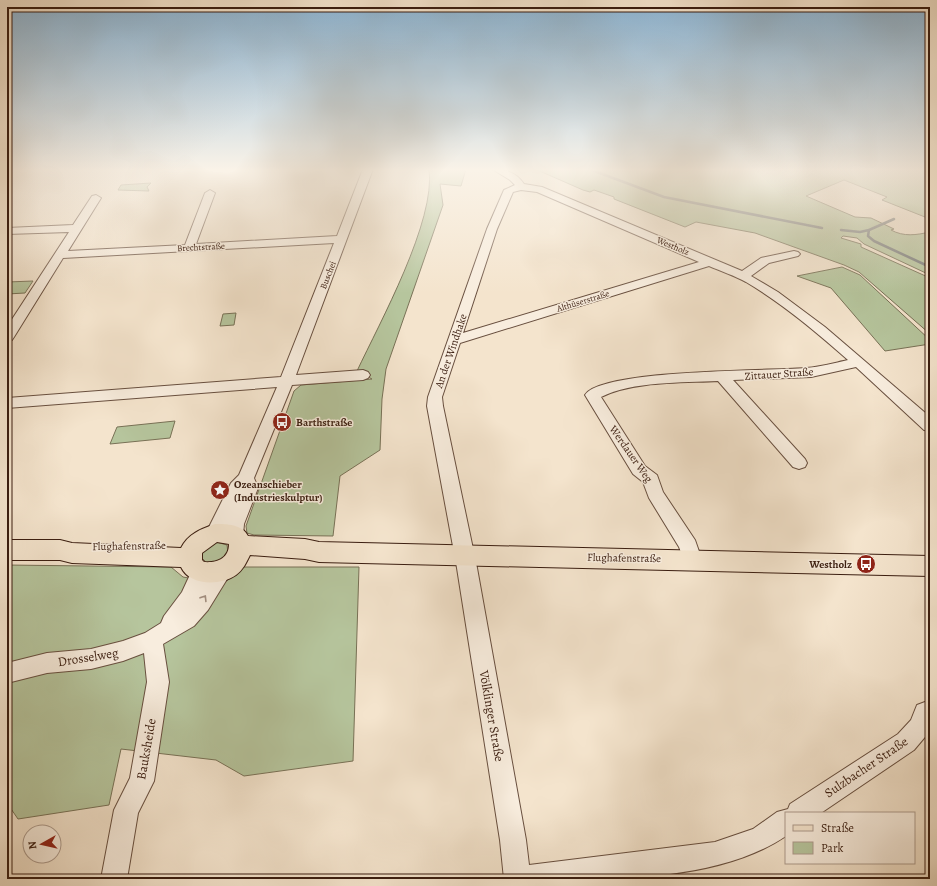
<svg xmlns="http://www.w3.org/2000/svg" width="937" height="886" font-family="Alegreya,serif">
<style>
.green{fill:#b6c59d;stroke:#787156}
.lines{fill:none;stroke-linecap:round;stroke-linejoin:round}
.stream{stroke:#787c7b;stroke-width:2.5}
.minor-casing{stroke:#684f3f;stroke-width:2}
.major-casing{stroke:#3a1d10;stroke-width:2}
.minor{fill:#f8edde;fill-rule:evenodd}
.major{fill:#f4e4cd;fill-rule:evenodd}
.oneway{stroke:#a28f81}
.labels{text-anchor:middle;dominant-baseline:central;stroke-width:3;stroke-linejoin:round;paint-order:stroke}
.far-street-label{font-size:9px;fill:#3a1d10;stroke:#f8edde}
.street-label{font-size:11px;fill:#3a1d10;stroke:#f8edde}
.poi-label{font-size:11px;font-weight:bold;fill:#3a1d10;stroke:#f8edde;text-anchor:start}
.near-street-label{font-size:13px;fill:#3a1d10;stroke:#f8edde}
</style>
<rect width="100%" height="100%" fill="#f4e4cd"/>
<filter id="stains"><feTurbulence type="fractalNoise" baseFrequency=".005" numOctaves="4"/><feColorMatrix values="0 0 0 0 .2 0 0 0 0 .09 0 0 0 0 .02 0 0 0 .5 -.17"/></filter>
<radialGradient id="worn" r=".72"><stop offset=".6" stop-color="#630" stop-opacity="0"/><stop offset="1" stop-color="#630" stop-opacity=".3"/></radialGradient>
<path class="green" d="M 429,169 L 466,169 L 461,186 L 440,184 L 443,205 L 386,369 L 382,399 L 380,450 L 340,476 L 333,536 L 254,535 L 247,533 L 246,526 L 294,391 L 301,385 L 372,379 L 357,371 C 380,322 436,221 429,169 Z
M 535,169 L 930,169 L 930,219 L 882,200 L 887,197 L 844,180 L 806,196 L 855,217 L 871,218 L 894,229 L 891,230 C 904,237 916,235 930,232 L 930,275 L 864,244 L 857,238 L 843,236 L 841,238 L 861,244 L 861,247 L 930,278 L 930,334 L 859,272 L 844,265 L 755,233 L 696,222 L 685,227 L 614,199 L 614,197 L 594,190 L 590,192 L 583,190 Z
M 151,183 L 147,187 L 149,191 L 118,190 L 121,185 Z
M 842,267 L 860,275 L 930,340 L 930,344 L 885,351 L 831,288 L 797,276 Z
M 33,281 L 25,293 L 7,294 L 7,282 Z
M 236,313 L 234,325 L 220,326 L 223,314 Z
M 175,421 L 170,438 L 110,444 L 117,427 Z
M 216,542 L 227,545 L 228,554 L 219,562 L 207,563 L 202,558 L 202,552 Z
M 7,565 L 171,567 L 183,577 L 223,584 L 244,567 L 359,567 L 353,761 L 244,776 L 216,760 L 121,749 L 109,805 L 18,819 L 7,803 Z"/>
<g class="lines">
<path class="stream" d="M 589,169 L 664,197 L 822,228
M 894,219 L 869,230 L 868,236 L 874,241 L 930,267
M 841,230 L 860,232 L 869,230"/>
<defs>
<path id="minor" d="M 363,169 L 373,169 L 296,375 L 363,370 L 368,372 L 370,375 L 368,378 L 363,380 L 292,385 L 254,478 L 258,488 L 244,524 L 243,535 L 240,540 L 234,542 L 228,540 L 225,535 L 225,530 L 221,538 L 215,540 L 209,538 L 206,533 L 231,483 L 239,475 L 277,387 L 7,408 L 7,398 L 281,377 L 334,243 L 63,258 L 14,337 L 12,340 L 7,341 L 7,327 L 69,232 L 7,234 L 7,228 L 73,225 L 92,196 L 96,195 L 101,198 L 68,251 L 185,245 L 205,193 L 210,190 L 215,193 L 196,244 L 337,236 Z
M 492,169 C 505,169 516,172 524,184 L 542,187 L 742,271 L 761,258 L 794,251 L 798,252 L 800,254 L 798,256 L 769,263 L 751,276 L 778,292 L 825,327 L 930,417 L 930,431 L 924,430 L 856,367 L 811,377 L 733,380 L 805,459 L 807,463 L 805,467 L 799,469 L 793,467 L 718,381 C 682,383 633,381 601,397 L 645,466 L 657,475 L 663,492 L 695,540 L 702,560 L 700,566 L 693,568 L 686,566 L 679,547 L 649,498 L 643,482 L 633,474 L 585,395 C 601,369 770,371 806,368 C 820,367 834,363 848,360 C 816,332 783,304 746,282 C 735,276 721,271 709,266 L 460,343 L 442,397 L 443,406 L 477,568 L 526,840 L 529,865 L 715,842 L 753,829 L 777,812 L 788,809 L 790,804 L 898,734 L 911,720 L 917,705 L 925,702 L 930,704 L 930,731 L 914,750 L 821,813 L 786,813 L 786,836 C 712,886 591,879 504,879 L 500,840 L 457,568 L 427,406 L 428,397 L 487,229 L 504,190 L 515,185 L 510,180 ZM 521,190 L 537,192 L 699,262 L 463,333 L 497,229 L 513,192 Z
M 222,563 L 229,565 L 232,571 L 208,610 L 194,626 L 163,644 L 169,682 L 154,781 L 138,813 L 127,879 L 101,879 L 114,810 L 130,778 L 147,682 L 144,653 L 123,661 L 91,669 L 47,673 L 7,683 L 7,663 L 47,653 L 91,649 L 123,641 L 145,633 L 161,623 L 164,616 L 182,592 L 194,566 L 201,564 L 208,566 L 210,573 L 215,565 Z"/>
<path id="major" d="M 215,524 C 227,524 242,524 248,536 L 305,539 L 319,542 L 930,556 L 930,576 L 319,562 L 305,559 L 250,555 C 246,563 243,570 236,575 C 220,586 190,586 181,567 L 72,563 L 60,560 L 7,560 L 7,540 L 60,540 L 72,543 L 181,548 C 188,534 201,529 215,524 ZM 217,542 L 229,544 C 229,559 216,563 204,562 L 202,560 L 202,553 Z"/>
</defs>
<use href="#minor" class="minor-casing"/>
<use href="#major" class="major-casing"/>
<use href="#minor" class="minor"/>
<use href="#major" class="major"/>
</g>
<defs><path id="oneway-chevron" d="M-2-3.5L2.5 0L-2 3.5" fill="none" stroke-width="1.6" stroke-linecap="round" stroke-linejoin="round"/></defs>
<use class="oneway" href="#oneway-chevron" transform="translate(204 598) rotate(-58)"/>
<linearGradient id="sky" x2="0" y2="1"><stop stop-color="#8bb7d9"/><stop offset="0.58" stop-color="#faf3e8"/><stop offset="1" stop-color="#faf3e8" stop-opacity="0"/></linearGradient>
<rect width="937" height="293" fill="url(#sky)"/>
<defs>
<symbol id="bus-disc" viewBox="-11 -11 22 22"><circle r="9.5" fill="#8f2418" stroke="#f8edde"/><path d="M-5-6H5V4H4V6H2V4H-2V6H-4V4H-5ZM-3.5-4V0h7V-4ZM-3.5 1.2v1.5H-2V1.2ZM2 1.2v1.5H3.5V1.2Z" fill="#fff"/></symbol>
<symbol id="sight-disc" viewBox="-11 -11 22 22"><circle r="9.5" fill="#8f2418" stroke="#f8edde"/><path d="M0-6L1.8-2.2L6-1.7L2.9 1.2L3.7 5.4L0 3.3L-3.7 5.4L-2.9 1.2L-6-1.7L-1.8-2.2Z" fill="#fff"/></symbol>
</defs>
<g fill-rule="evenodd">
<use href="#bus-disc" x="271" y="411" width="22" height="22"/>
<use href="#sight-disc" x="209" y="479" width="22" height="22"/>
<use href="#bus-disc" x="855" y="553" width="22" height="22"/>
</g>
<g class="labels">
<g class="far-street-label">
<text transform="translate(673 246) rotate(23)">Westholz</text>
<text transform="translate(201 247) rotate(-3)">Brechtstraße</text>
<text transform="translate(328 275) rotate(-69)">Buschei</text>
<text transform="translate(583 301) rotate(-17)">Althüserstraße</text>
</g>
<g class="street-label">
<text transform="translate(451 351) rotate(-71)">An der Windhake</text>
<text transform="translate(779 374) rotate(-4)">Zittauer Straße</text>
<text transform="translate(631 454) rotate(55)">Werdauer Weg</text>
<text transform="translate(129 546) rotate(-1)">Flughafenstraße</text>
<text transform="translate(624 558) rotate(1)">Flughafenstraße</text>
</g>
<g class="poi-label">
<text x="296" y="422">Barthstraße</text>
<text x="234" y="484">Ozeanschieber<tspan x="234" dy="13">(Industrieskulptur)</tspan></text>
<text x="852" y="564" text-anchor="end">Westholz</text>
</g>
<g class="near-street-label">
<text transform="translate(88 657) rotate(-9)">Drosselweg</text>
<text transform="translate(492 716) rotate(80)">Völklinger Straße</text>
<text transform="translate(146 749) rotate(-80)">Bauksheide</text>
<text transform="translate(866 767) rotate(-34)">Sulzbacher Straße</text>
</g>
</g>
<rect width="937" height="886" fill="none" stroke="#f4e4cd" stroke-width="24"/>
<rect x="8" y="8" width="921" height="870" fill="none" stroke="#3a1d10" stroke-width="2"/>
<rect x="12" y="12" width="913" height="862" fill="none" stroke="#3a1d10"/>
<rect x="785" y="812" width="130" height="52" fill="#f8edde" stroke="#ac9a8c"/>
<rect x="793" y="825" width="20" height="6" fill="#f4e4cd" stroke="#ac9a8c"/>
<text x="821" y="832" font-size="12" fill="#3a1d10">Straße</text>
<rect x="793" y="842" width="20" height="12" fill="#b6c59d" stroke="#ac9a8c"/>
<text x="821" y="852" font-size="12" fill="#3a1d10">Park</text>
<g transform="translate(42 844) rotate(262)"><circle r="19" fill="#f8edde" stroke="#ac9a8c"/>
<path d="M0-3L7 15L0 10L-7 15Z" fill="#8f2418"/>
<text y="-6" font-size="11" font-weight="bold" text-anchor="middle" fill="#3a1d10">N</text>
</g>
<rect width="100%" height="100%" filter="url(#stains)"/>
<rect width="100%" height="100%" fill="url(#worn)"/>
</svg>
